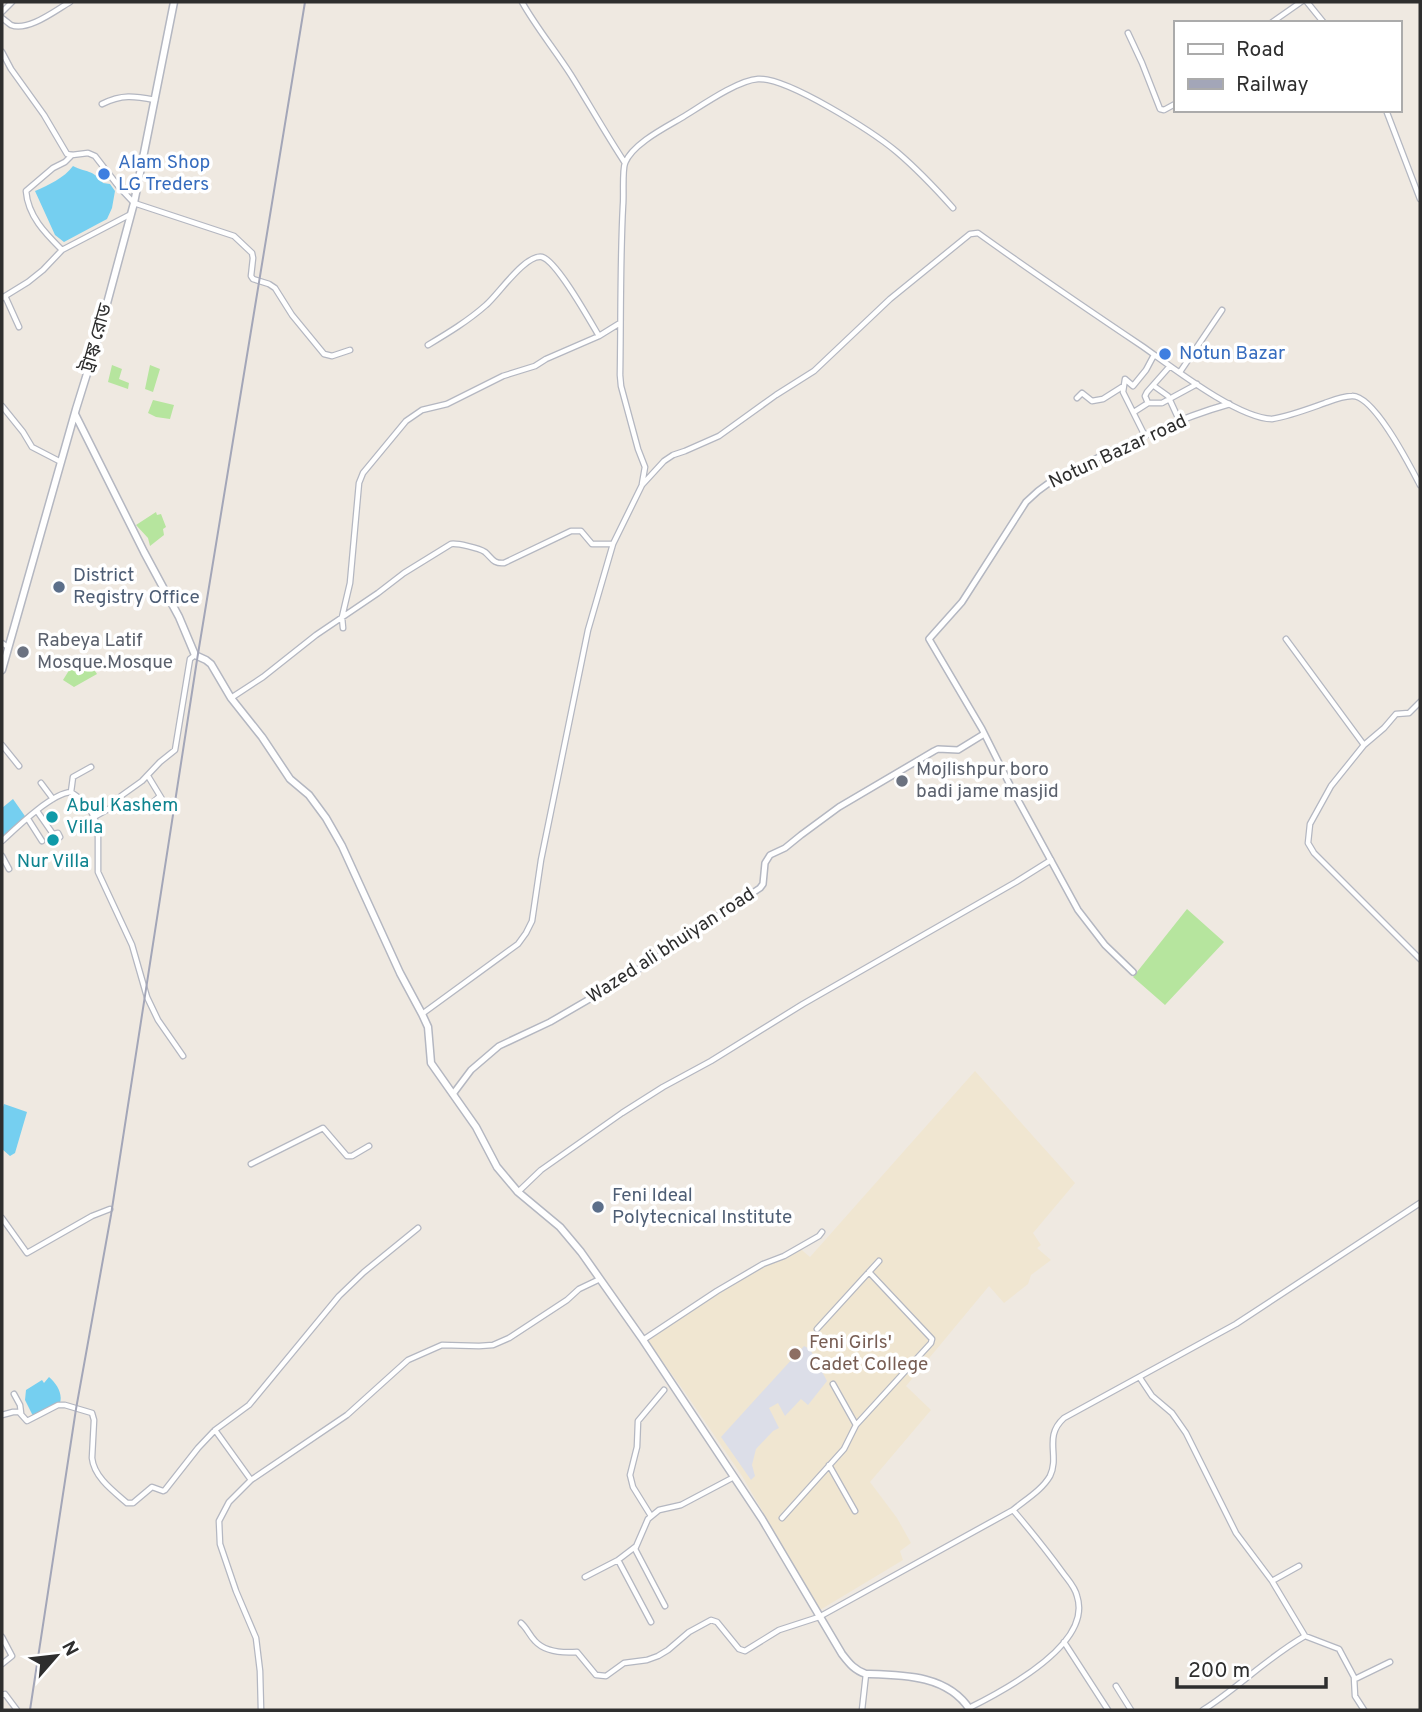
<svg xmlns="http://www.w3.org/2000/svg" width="1422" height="1712" font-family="Overpass,'Noto Sans Bengali',sans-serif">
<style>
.education{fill:#f0e6d1}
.airport{fill:#dcdee8}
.green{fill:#b6e59e}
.water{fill:#75cff0}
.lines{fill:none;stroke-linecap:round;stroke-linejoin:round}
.minor-casing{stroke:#b4b7c1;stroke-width:7}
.tertiary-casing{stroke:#b4b7c1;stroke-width:8}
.secondary-casing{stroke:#b4b7c1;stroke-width:9}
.minor{stroke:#fff;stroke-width:4.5}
.tertiary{stroke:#fff;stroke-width:5}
.secondary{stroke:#fff;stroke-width:6}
.rail{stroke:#a3a6b8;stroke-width:2}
.shop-dot{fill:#3f7fe0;stroke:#fff;stroke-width:2.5}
.service-dot{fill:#5c6f8a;stroke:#fff;stroke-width:2.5}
.worship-dot{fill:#6b7280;stroke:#fff;stroke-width:2.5}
.culture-dot{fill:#0f9aa8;stroke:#fff;stroke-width:2.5}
.education-dot{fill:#8d6e63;stroke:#fff;stroke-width:2.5}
.labels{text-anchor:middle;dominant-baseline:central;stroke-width:7;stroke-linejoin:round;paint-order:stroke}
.shop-label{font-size:19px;fill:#366cbe;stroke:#fff;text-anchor:start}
.street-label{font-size:19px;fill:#2e2e2e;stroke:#fff}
.service-label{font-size:19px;fill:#4e5e75;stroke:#fff;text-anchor:start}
.worship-label{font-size:19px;fill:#5b616d;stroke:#fff;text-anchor:start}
.culture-label{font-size:19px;fill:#0d838f;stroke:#fff;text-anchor:start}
.education-label{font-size:19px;fill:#785e54;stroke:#fff;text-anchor:start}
</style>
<rect width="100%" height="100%" fill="#efe9e1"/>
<path class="education" d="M 975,1071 L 1075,1183 L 1033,1233 L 1041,1245 L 1037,1248 L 1051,1260 L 1031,1275 L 1028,1284 L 1004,1303 L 989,1286 L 906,1386 L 931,1410 L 870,1482 L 897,1518 L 911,1543 L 900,1551 L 903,1560 L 820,1610 L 742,1476 L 684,1391 L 647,1340 L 719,1291 L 797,1246 L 810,1257 Z"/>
<path class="airport" d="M 804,1346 L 810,1349 L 827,1381 L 808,1405 L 801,1399 L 785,1416 L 778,1403 L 769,1408 L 779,1428 L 773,1431 L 756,1449 L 752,1465 L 755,1476 L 751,1480 L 721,1437 Z"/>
<path class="green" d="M 112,365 L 122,369 L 119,379 L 129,383 L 128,389 L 108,382 Z
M 150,365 L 160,369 L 153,392 L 145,389 Z
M 153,400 L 174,405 L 170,419 L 156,417 L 148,413 Z
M 156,512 L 157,515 L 161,514 L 166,527 L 163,529 L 164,535 L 150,546 L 148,538 L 136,525 Z
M 85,656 L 97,674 L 74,687 L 63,680 L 68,672 L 65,663 Z
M 1187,909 L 1224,942 L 1165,1005 L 1133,977 Z"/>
<path class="water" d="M 73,166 C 87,173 92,169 103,183 L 110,184 L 115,191 L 112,208 L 107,219 L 64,242 L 55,235 L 35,191 C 49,185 64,178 73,166 Z
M 13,799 L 27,819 L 2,838 L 2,808 Z
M 4,1104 L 27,1112 L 15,1153 L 10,1156 L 2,1149 L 2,1110 Z
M 49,1377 C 56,1383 63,1393 60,1403 L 33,1416 L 25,1400 L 26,1390 L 42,1380 L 44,1383 Z"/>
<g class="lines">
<defs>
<path id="minor" d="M 522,2 C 536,27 555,50 571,75 C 589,104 606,134 625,163
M 1307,2 L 1324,23
M 2,12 L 12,2
M 2,18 C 5,20 8,23 11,25 C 28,32 56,10 70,2
M 1271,23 L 1301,2
M 1128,33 L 1142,63 L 1160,109 L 1164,110 L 1175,104
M 2,52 L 11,69 L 44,115 L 67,154 L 72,155 L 88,153 L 95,156 L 119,187 L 134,203 L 234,236 L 252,253 L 253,258 L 251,276 L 253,279 L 269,284 L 275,288 L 292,315 L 324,354 L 332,356 L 350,350
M 102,104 C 122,94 134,96 155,100
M 1386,110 L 1420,199
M 62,250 C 45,233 28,216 26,191 L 53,168 L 65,162 L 72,155
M 5,296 L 19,327
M 2,298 L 28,282 L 43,270 L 62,250 L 131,214
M 428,345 C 448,333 468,321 486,305 C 498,295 525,254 542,257 C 557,261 590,321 599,336
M 1180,372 L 1222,310
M 1154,386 L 1168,396 L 1180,422
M 1077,398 L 1082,393 L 1092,401 L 1103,399 L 1122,387
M 1148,403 L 1162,403 L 1197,384
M 2,406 L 23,432 L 32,447 L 61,462
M 1134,412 L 1148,403 L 1145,396 L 1147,392 L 1170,366
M 1145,436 L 1123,392 L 1125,379 L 1133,386 L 1146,370 L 1154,355
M 642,484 L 645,467 L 638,449 L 621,386 L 620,375 C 621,318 620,262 623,205 C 624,196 622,171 625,163 C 632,144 666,127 683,117 C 701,106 738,80 758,79 C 787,77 873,132 897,152 C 917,169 936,189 953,208
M 343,628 L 342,617 L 350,583 L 359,483 L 363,473 L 406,421 L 422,410 L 447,404 L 503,376 L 535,366 L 546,359 L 599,336 L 620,323
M 1286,639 L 1364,745
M 2,643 L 8,647
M 231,698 L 263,677 L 316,635 L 378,593 L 404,573 L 451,544 C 457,543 479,548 485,552 C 492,558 493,564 504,563 L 571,531 L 581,531 L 592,544 L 613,544
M 1420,702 L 1409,713 L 1396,714 L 1384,728 L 1364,745 L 1331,786 L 1310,824 L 1308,843 L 1314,853 L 1420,959
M 2,745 L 19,766
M 148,776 L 168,809
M 41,783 L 53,799
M 71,792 L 73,777 L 91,767
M 151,804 L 160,796
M 37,811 L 53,834 L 58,833 L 60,837
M 94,817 L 114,806 L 121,796 L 142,781 L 160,762 L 175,750 L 190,659 L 195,655
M 28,819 L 42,841
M 2,841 C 17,827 52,793 71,792 L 78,797 L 92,813 L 96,822 L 98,835 L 98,872 L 132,945 L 147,997 L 158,1020 L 183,1056
M 2,856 L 9,869
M 422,1014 L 518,944 L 526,933 L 532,921 L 541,860 L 588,630 L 613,544 L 642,485 L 664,461 L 673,455 L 685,451 L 719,436 L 776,395 L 814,371 L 890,299 L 970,234 L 978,233 C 1032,272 1087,309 1142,346 C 1172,367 1237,418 1272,419 C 1290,416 1308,409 1325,403 C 1333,400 1343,396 1352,396 C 1374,395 1410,466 1420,485
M 251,1164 L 323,1128 L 347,1156 L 352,1156 L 369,1146
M 518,1192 L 541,1170 L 622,1113 L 663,1087 L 711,1061 L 803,1004 L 1016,882 L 1051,860
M 2,1218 L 27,1253 L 92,1216 L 110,1209
M 817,1329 L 879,1261
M 643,1340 L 717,1291 L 763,1264 L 784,1256 L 819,1236 L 822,1232
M 1140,1378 L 1152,1396 L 1172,1413 L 1186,1433 L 1236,1533 L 1272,1581 L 1305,1636 L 1339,1649 L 1354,1677 L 1355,1696 L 1364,1710
M 833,1384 L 856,1425
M 14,1394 L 20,1405 L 21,1413
M 2,1415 L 13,1412 L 19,1412 L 27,1421 L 58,1405 L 65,1405 L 92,1413 L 94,1420 L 92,1458 C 94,1477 113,1491 127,1503 L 133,1503 L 152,1487 L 163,1491 L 165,1490 L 198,1448 L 215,1430 L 249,1405 L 339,1296 L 364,1272 L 418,1228
M 215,1430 L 251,1480
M 829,1465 L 855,1511
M 651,1516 L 633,1487 L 630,1475 L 637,1447 L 638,1421 L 664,1390
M 782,1518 L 844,1449 L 856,1425 L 931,1343 L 932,1339 L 869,1272
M 618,1560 L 651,1622
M 585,1577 L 618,1560 L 635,1547
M 1272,1581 L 1299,1566
M 665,1606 L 635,1549 L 648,1519 L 659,1510 L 681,1505 L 734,1477
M 521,1623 C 527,1628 529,1635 535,1641 C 545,1652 563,1653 577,1652 L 596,1675 L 606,1676 L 624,1663 L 647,1660 L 658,1656 L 668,1650 L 689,1632 L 711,1620 L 717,1622 L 739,1649 L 745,1651 L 779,1630 L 819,1617 L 1013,1510 C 1025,1500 1042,1490 1050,1476 C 1060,1455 1043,1437 1064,1418 L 1236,1324 L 1420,1203
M 2,1637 L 12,1656 L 2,1664
M 1064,1642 L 1108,1710
M 1355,1679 L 1390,1662
M 1116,1686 L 1131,1710
M 2,1695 L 5,1694 L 17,1710
M 969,1708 C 1003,1691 1093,1644 1077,1596 C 1075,1587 1068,1580 1063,1573 C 1047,1551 1030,1530 1013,1510
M 261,1710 L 260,1671 L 256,1638 L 236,1591 L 220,1544 L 219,1521 L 229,1502 L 251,1480 L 347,1415 L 408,1360 L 442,1345 L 479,1346 L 493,1345 L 509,1338 L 567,1300 L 579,1289 L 600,1279
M 862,1710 L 866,1674
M 1203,1710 C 1238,1688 1268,1657 1305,1636"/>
<path id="tertiary" d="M 1133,972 L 1105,945 L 1078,910 L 1013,791 L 982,729 L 929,639 L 962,602 L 1026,502 L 1038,491 L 1053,480 C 1110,452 1168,421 1229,404
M 453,1094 L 471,1070 L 499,1046 L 550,1022 L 605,990 L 671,949 L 697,930 L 760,888 L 763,884 L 765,863 L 770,855 L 785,848 L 801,835 L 839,807 L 934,751 L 938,749 L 958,750 L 984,734"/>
<path id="secondary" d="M 75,414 L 144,552 L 179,617 L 195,655 L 206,660 L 211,664 L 231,698 L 262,737 L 290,779 L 309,795 L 326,818 L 342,846 L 400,973 L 422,1014 L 428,1027 L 431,1063 L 476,1127 L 497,1167 L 518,1192 L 560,1227 L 581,1252 L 600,1279 L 643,1340 L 762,1519 L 842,1654 C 849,1663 854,1670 866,1674 C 903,1675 948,1675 970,1710
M 2,670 L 76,409 L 95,348 L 134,203 L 174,2"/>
</defs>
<use href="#minor" class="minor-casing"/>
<use href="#tertiary" class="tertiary-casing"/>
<use href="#secondary" class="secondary-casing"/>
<use href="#minor" class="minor"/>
<use href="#tertiary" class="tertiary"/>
<use href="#secondary" class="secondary"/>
<path class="rail" d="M 30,1710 L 76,1409 L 111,1215 L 197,660 L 305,2"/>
</g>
<g class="shop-dot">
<circle cx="104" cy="174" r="7"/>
<circle cx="1165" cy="354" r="7"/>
</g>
<g class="service-dot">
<circle cx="59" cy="587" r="7"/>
<circle cx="598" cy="1207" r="7"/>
</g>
<g class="worship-dot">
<circle cx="23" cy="652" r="7"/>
<circle cx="902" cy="781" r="7"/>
</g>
<g class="culture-dot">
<circle cx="52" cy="817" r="7"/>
<circle cx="53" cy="840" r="7"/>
</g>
<circle class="education-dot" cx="795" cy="1354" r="7"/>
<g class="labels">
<g class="shop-label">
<text x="118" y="163">Alam Shop<tspan x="118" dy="22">LG Treders</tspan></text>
<text x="1179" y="354">Notun Bazar</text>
</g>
<g class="street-label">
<text transform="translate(97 338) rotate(-74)">ট্রাঙ্ক রোড</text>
<text transform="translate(1118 452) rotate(-25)">Notun Bazar road</text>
<text transform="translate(671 946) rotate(-33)">Wazed ali bhuiyan road</text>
</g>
<g class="service-label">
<text x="73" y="576">District<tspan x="73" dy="22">Registry Office</tspan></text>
<text x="612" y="1196">Feni Ideal<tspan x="612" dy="22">Polytecnical Institute</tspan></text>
</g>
<g class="worship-label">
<text x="37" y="641">Rabeya Latif<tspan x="37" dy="22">Mosque.Mosque</tspan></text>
<text x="916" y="770">Mojlishpur boro<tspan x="916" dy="22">badi jame masjid</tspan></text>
</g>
<g class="culture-label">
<text x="66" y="806">Abul Kashem<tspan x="66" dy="22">Villa</tspan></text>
<text x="53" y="862" text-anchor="middle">Nur Villa</text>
</g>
<g class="education-label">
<text x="809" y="1343">Feni Girls'<tspan x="809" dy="22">Cadet College</tspan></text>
</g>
</g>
<rect width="1422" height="1712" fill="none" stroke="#2e2e2e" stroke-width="7"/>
<rect x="1174" y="21" width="228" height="91" fill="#ffffff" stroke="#ababab" stroke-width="2"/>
<rect x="1188" y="44" width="35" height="10" fill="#ffffff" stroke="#ababab" stroke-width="2"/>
<text x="1236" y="56" font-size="21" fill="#2e2e2e">Road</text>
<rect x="1188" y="79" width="35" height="10" fill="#a3a6b8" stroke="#ababab" stroke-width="2"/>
<text x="1236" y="91" font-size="21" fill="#2e2e2e">Railway</text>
<g transform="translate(56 1656) rotate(62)" stroke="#ffffff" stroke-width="5" paint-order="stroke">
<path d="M0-5L12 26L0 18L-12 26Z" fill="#2e2e2e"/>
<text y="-10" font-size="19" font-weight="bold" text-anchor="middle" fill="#2e2e2e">N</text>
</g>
<path d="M1177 1677v10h149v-10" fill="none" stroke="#2e2e2e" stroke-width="3.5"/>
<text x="1188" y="1677" font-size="21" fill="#2e2e2e" stroke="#ffffff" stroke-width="5" paint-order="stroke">200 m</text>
</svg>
